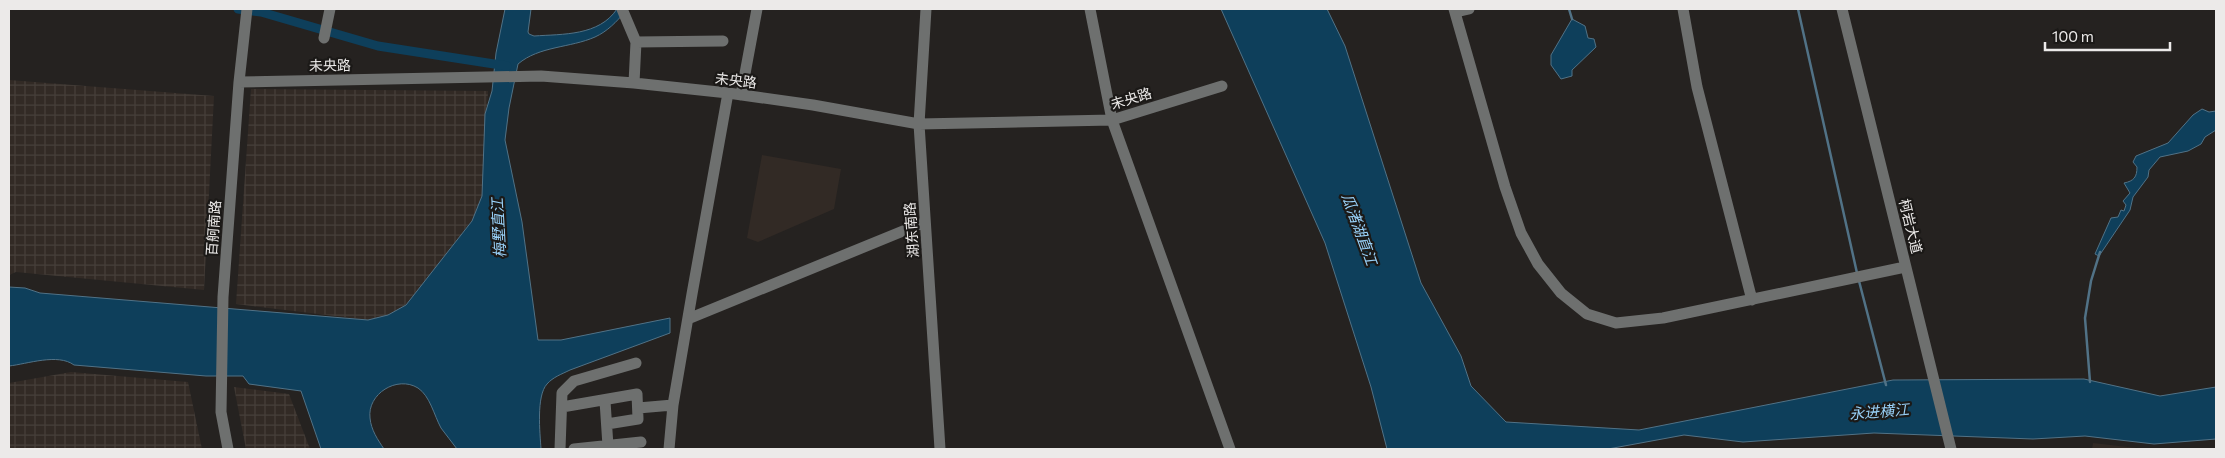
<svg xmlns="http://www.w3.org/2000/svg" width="2225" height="458" font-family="Commissioner,'Noto Sans SC',sans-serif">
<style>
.built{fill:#322a25}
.industrial{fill:url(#industrial-grid)}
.water{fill:#0e3f5b;stroke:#517286}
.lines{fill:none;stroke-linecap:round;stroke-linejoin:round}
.stream{stroke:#517286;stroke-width:2.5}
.canal{stroke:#0e3f5b;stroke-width:9}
.minor{stroke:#6e706f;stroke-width:11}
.labels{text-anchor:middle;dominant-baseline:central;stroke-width:4.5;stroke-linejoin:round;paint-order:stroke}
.street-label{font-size:14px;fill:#eceae9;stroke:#1b1917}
.water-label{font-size:15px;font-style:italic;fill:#98d0f7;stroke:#1b1917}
</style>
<defs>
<pattern id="industrial-grid" width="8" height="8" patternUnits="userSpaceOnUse" patternTransform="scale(1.25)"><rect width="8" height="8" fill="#322a25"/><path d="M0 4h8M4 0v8" fill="none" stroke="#463f3a"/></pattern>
</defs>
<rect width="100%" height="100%" fill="#252220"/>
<path class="built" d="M 762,155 L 841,169 L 834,209 L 758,242 L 747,238 Z
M 2093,443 L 2145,449 L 2092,449 Z"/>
<path class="industrial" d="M 9,80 L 214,96 L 204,290 L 16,272 L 9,275 Z
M 251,89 L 488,91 L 482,196 L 475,216 L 414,297 L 398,311 L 383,317 L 368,320 L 236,304 Z
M 71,372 L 188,382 L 202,449 L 9,449 L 9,383 Z
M 234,387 L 289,394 L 310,449 L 246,449 Z"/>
<path class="water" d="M 505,9 L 531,9 L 528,32 L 529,34 L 534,36 C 563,34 599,36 617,9 L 625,12 C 616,22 608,31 595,37 C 570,48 539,46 518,64 L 509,108 L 505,140 L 522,222 L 538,340 L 561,340 L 670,318 L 670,333 L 570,370 C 562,374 553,377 547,384 C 536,396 540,433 541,449 L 457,449 C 452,442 446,435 441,428 C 434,415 430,396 418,388 C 397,375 367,394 370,418 C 371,430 378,440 384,449 L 321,449 L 301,391 L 249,384 L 243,376 L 206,376 L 74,365 C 58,353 27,364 9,366 L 9,287 L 25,288 L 40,293 L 368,320 L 388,315 L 406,305 L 472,221 L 482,196 L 485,114 L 492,91 L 496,53 Z
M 1221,9 L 1327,9 L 1345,46 L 1421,283 L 1461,356 L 1471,386 L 1506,422 L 1639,430 L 1893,380 L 2084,379 L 2160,396 L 2216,387 L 2216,439 L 2154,444 L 2085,436 L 2033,439 L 1874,433 L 1743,442 L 1684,435 L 1608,449 L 1387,449 L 1371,387 L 1325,243 Z
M 1572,19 L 1585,26 L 1588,38 L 1594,39 L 1596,47 L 1572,70 L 1572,76 L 1561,79 L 1551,65 L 1551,55 Z
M 2202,109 L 2209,112 L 2216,111 L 2216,130 L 2205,137 L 2201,144 L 2188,151 L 2160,157 L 2149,170 L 2148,177 L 2133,197 L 2130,210 L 2099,256 L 2095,254 L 2111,218 L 2118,217 L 2121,210 L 2124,211 L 2126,205 L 2123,201 L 2130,193 L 2124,183 C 2134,181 2137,177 2137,167 L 2133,162 L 2136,156 L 2168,143 L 2193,115 Z"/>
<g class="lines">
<path class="stream" d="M 1569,9 L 1572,19
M 1798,9 L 1857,273
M 1859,281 L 1886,385
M 2090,382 L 2085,318 L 2091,281 L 2100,252"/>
<path class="canal" d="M 238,9 L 261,12 L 378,46 L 507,66"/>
<path class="minor" d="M 622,9 L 636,42 L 634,83
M 926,9 L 919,124 L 940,449
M 1090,9 L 1112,120 L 1230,449
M 1454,9 L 1505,187 L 1521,233 L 1538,264 L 1561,293 L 1587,314 L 1616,323 L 1663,318 L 1905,267
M 1683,9 L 1697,87 L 1752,300
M 1842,9 L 1951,449
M 1456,12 L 1469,9
M 324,38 L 330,9
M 636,42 L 723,41
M 239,82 L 541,76 L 634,83 L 728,93 L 813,105 L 919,124 L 1112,120 L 1222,86
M 741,95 L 757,9
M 688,319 L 925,222
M 605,401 L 608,446
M 562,407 L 637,394 L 638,419 L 607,424
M 638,408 L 673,405
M 228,449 L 221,412 L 223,297 L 239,82 L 247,9
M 560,449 L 562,393 L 574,381 L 636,363
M 574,449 L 641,442
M 669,449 L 673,405 L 692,294 L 728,93"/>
</g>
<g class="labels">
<g class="street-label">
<text transform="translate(330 65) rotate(-1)">未央路</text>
<text transform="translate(736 80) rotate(7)">未央路</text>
<text transform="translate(1131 98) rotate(-17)">未央路</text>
<text transform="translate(1911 226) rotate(76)">柯岩大道</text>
<text transform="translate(213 228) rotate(-86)">百舸南路</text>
<text transform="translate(911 230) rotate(-94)">湖东南路</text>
</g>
<g class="water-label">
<text transform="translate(498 228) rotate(-93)">梅墅直江</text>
<text transform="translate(1360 229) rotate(70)">瓜渚湖直江</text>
<text transform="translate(1879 411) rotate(-5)">永进横江</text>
</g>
</g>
<rect width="2225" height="458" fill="none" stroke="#eceae9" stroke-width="20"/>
<path d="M2045 42v8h125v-8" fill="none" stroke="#eceae9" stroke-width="2.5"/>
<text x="2052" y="42" font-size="15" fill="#eceae9" stroke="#1b1917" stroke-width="4" paint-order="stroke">100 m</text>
</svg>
